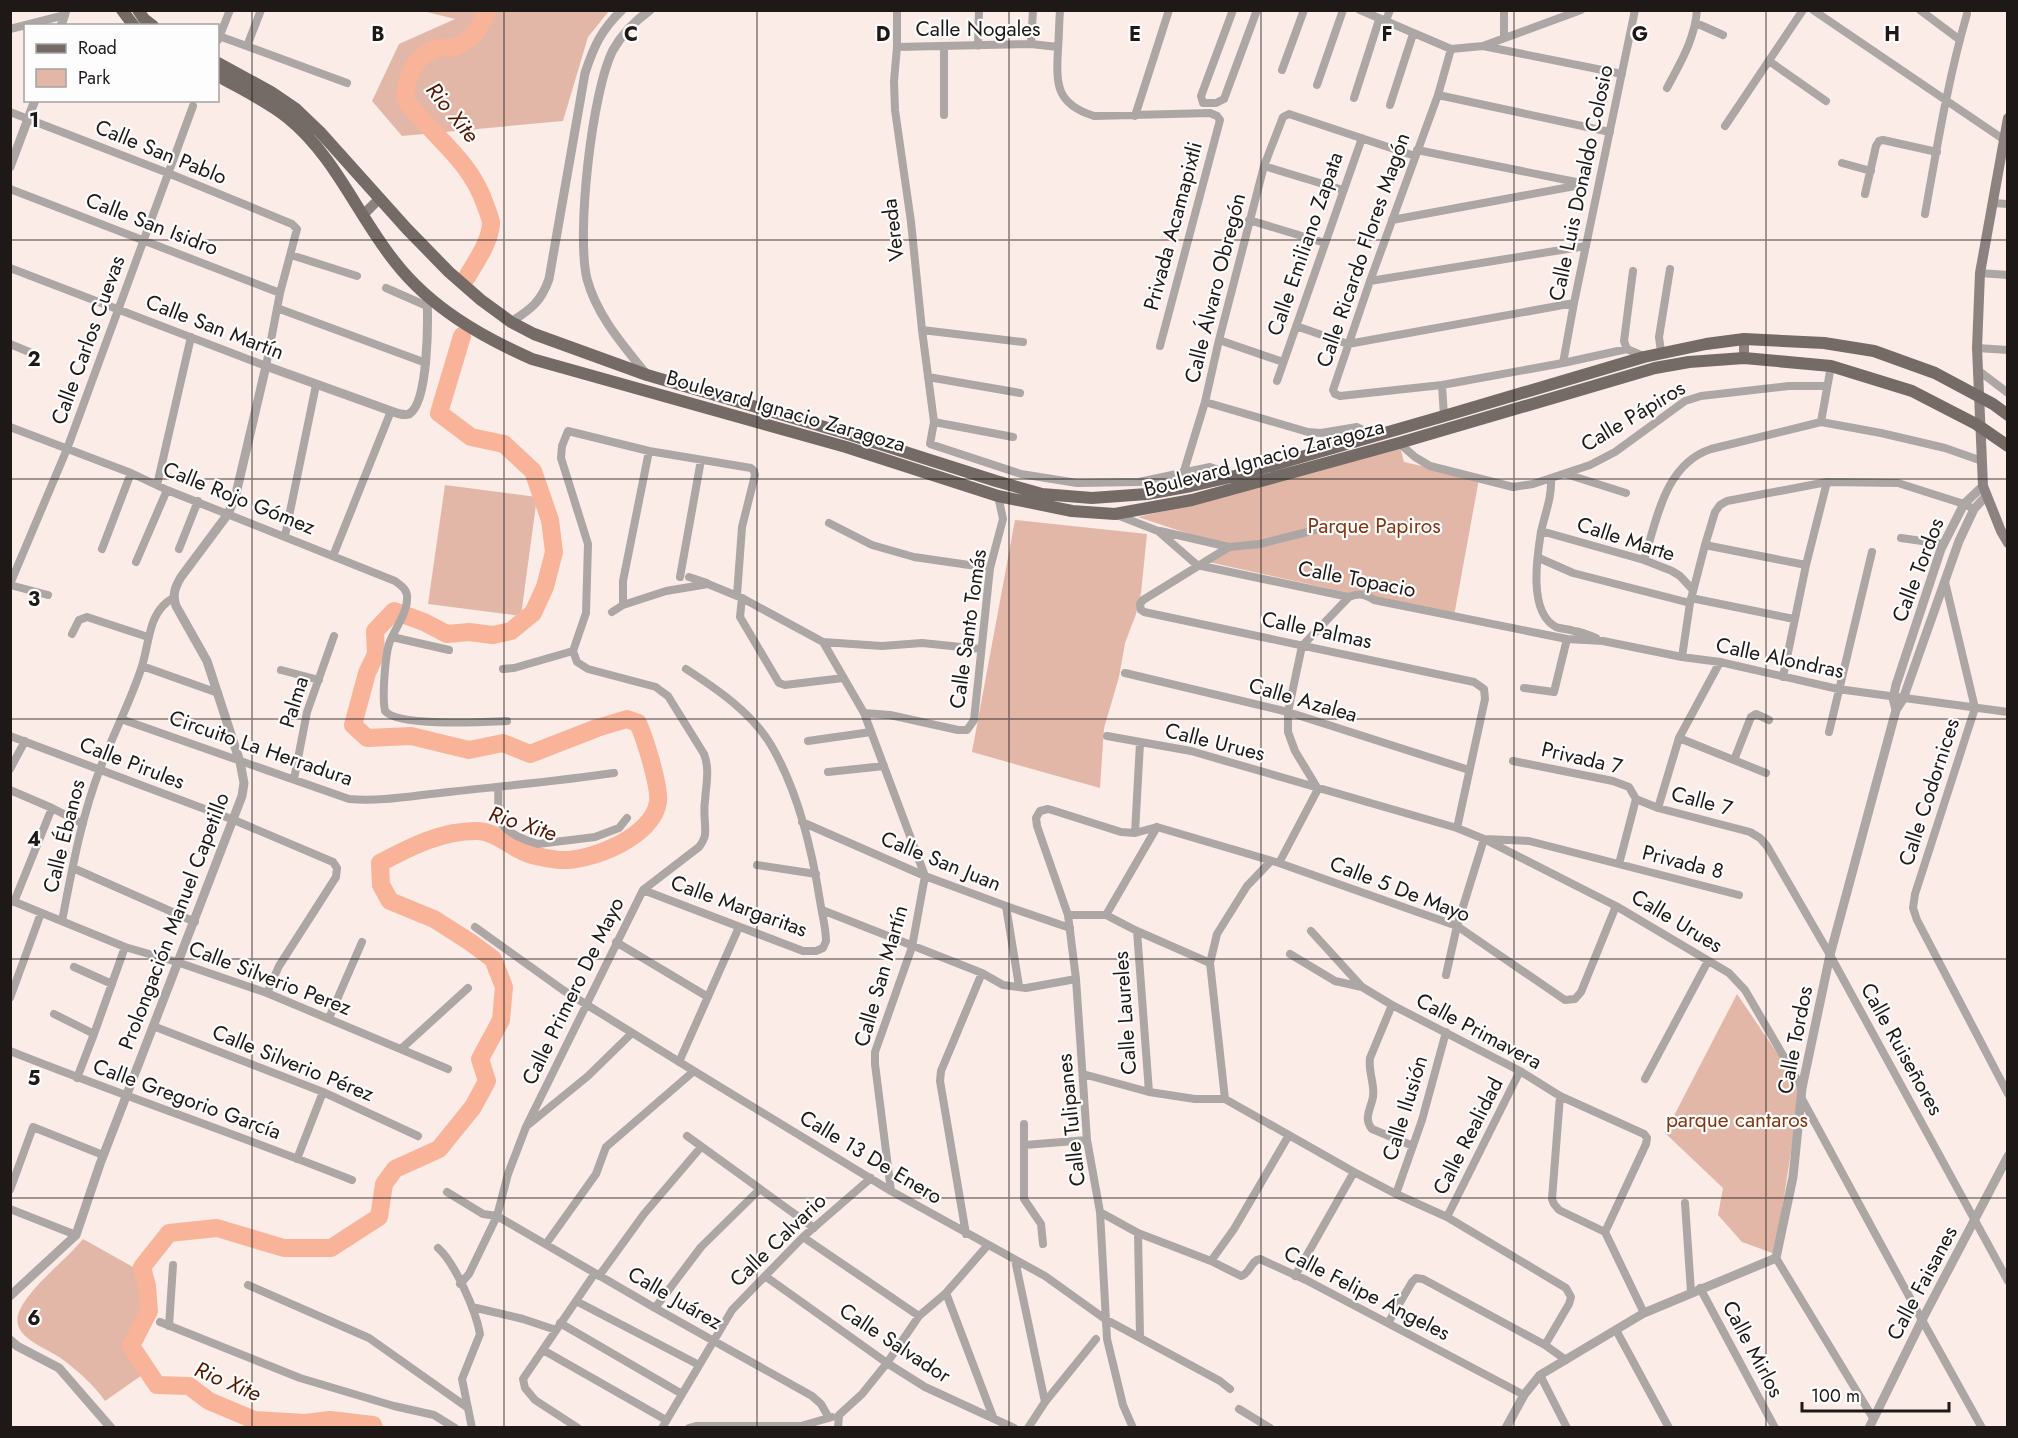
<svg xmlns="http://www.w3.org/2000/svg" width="2018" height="1438" font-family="Jost,sans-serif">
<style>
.green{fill:#e3b7a7}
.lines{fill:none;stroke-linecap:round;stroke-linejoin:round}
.river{stroke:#f8b399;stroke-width:18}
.minor{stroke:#aca6a4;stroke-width:8}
.tertiary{stroke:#aca6a4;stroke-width:9}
.secondary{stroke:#8c8380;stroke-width:10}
.primary{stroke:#746a66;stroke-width:12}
.grid{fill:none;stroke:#1e1917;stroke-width:1.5;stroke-opacity:0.55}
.labels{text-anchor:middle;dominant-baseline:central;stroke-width:4.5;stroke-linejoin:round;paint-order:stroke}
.street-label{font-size:21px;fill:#1e1917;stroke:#fdfdfd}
.park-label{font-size:21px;fill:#843511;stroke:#fdfdfd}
.water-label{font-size:22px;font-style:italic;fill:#531700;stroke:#fdfdfd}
.grid-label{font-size:20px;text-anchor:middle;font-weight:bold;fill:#1e1917;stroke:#fdfdfd;stroke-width:4.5;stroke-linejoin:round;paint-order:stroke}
</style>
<rect width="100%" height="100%" fill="#fbece7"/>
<path class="green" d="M 423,11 L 609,10 L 609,11 L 588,37 L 563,121 L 402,136 L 372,101 L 399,44 L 455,19 Z
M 1399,443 L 1404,462 L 1479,479 L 1454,616 L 1204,561 L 1228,547 L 1138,517 L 1212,500 Z
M 445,485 L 537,497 L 521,616 L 428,604 Z
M 1015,520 L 1147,534 L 1141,593 L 1136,614 L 1125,643 L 1119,677 L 1104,728 L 1100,788 L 972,752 Z
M 1737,994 L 1801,1088 L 1775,1254 L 1742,1242 L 1718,1215 L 1723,1188 L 1665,1133 Z
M 83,1239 L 142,1272 L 147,1311 L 129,1346 L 145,1373 L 105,1401 C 93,1384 79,1372 62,1359 C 45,1346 2,1336 23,1304 C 39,1279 64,1262 83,1239 Z"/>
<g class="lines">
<path class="river" d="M 467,277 C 476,261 491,241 491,222 C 490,217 487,210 485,204 C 469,158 432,136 405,99 C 407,78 413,57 435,49 C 442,46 451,50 458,46 C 475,37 480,27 487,10
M 374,1428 L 373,1425 L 330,1420 L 305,1423 L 254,1420 L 209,1401 L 189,1386 L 157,1385 L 131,1346 L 149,1311 L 147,1286 L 142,1267 L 169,1233 L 217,1228 L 284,1248 L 331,1248 L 379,1217 L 384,1184 L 395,1169 L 439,1149 L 473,1107 L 487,1081 L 480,1059 L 501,1020 L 504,987 L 493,959 L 470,942 L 434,919 L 390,901 L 381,885 L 380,863 C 410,847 443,830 478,831 C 498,832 513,850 532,855 C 540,857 550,859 559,860 C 590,862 653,837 658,802 C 660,786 645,739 638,723 L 627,719 L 597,728 L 530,754 L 503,743 L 469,750 L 411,736 L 367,738 L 353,725 L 367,673 L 376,654 L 375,631 L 394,611 L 424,622 L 447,634 L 469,632 L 493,635 L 511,631 L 533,613 L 545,587 L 554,552 L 550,520 L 533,471 L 504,444 L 471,437 L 439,413 L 462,336"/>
<path class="minor" d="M 897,10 L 897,47 L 894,81 L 895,110 L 911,222 L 922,330 L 934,422 L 930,444 L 1021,474 L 1077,483 L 1139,482 L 1210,467 L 1233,475
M 1060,10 C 1059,23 1059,36 1058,49 C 1056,85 1056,104 1094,116 L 1210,113 L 1217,116 L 1220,120 L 1160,346
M 1233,10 L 1201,96 L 1203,103 L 1216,103 L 1224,99 L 1257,10
M 1360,10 L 1451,49 L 1483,46 L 1581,10
M 1813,10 L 2003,139
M 1920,10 L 1960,40
M 1385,23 L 1390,10
M 1696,23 L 1723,35
M 10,29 L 65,15
M 219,36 L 347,83
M 1504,38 L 1504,10
M 218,40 L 230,10
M 1031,44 L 1033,10
M 247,46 L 261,10
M 944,46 L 944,115
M 978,46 L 979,10
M 1483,46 L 1622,74
M 897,47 L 1031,44 L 1058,47
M 1451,49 L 1438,95 L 1370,281 L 1333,390 L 1335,394 L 1340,396 L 1442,385 L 1563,363 L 1627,349 L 1643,356
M 1769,61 L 1826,101
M 1282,70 L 1304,10
M 1317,85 L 1343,10
M 1667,88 C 1680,63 1695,39 1697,10
M 1438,95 L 1610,132
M 1354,98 L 1379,20
M 1390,105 L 1413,34
M 10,112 L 168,173 L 292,224 L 297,229 L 280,293 L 266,366 L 10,268
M 1135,116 L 1169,10
M 1725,126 L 1803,10
M 1417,150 L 1581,183
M 1842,163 L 1871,171
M 1264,166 L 1343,190
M 10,189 L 280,293
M 1865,194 L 1876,146 L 1879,141 L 1883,140 L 1937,152
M 1992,203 L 2008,204
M 1925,214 C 1937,147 1948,79 1967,14
M 1249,220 L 1325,243
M 1392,220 L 1586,184
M 291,255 L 357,276
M 1980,273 L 2008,275
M 1370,281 L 1586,246
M 386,288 L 427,306
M 277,308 L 426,363
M 1296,326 L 1348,344 L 1574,303
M 922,330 L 1023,342
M 1219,340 L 1283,362
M 10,344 L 34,354
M 1977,348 L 2008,350
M 1627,349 L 1624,341 L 1633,271
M 1661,352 L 1659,337 L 1670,269
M 1563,363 L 1574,303 L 1635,10
M 1979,371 L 2008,393
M 928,377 L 1020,393
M 1277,381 L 1362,138
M 1442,385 L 1444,416
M 1205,402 L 1308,432 L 1321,433 L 1357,427 L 1373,435
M 934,422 L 1013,437
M 1821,422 L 1831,366
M 10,427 L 131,473 L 167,490 L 395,581 C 400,585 406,588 407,595 C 409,612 394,629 389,644 C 385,658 382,697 385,711 C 398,727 484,722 507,721
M 1399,443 L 1415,457 L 1430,466 L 1513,487 L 1533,484 L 1590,465 L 1615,452 L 1685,401 L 1701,396 L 1789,386 L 1827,386
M 1184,471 L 1205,402 L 1219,340 L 1264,166 L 1283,117 L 1289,114 L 1415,156
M 1566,474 L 1626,493
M 1551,478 C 1552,498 1545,513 1541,532 C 1537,557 1528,612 1556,627 C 1561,629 1569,629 1574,631 C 1582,632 1589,635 1596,638
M 157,485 L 191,337
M 1117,515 L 1158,531 L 1197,565 L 1349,597 C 1359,593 1365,594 1374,600 L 1567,639 L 1603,641 L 1682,657 L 1720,662 L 1838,689 L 2008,712
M 829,523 L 872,545 L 914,557 L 990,568
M 1323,528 L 1260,544 L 1229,547 L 1143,600 L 1140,604 L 1141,610 L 1144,612 L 1474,682 L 1484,689 L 1485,699 L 1457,828
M 1160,531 L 1229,547
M 1541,531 L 1644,560 L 1672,571 L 1680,576 L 1693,590
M 285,536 L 316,385
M 1901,538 L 1943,544
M 1705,545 L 1806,565
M 102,549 L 131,473
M 179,549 L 198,501
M 333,556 L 391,411
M 1539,558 L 1573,573 L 1690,603
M 1644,560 C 1657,519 1665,464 1711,449 L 1821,422 L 1881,433 L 1945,448 L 1982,461
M 136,562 L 167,490
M 680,577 L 701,460
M 689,577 L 707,583
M 1945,582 L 1975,708 L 1915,894 L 1913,908 L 1917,920 L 2008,1094
M 10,584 L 67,449 L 193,106
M 10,585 L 48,595
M 742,598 L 740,617 L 779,683 L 785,685 L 843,678
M 1691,598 L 1794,619
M 623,605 L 623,581 L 649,451
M 612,612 L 623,605 L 666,591 L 708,584 L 742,598 L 823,642 L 882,646 L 922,643 L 981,649
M 72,634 L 79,620 L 87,617 L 148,637
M 392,637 L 449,650
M 823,642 L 864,713 L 925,876 L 912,947 L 875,1052 L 875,1064 L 891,1191
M 573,651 L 586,613 L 588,544 L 561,458 L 562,446 L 568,431 L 649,451 L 751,468 L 754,471 L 755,475 L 742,527 L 737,595
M 1682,657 L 1690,603 L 1705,545 L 1715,512 L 1720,505 L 1727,501 L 1827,482 L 1898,483 L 1964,504 L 1974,509
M 142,666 L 218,693
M 503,669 L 514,668 L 573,651
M 281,670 L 319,680
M 1125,673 L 1288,712 L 1469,770
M 1783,677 L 1806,565 L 1827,482
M 1524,688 L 1554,692 L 1567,639
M 864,713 L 890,715 L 958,730 L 967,730 L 974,720 L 990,568 L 1003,519 L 998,496
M 121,719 L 349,799 C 381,802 417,795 449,792 C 504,786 559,781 614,773
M 1829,732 L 1872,552
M 10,736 L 234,820 L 333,862 L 337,868 L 336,877 L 279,966 L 267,993
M 1107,736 L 1191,751 L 1457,828 L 1484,839 L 1616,906 L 1729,973 L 1745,990 L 1802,1088
M 1679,738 L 1766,773
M 808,741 L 871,732
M 1734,760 L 1751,717 L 1756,714 L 1769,720
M 1513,761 L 1613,781 L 1629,787 L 1636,799
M 10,769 L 25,741
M 828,772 L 884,766
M 294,779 L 307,712 L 334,636
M 498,787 C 499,796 497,812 500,821 C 505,833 527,841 538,844 L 595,837 L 619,828 L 627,818
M 10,790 L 52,808 L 83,824
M 1636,799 L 1658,808 L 1750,832 L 1760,838 L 1767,846 L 1830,955 L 2008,1281
M 1658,808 L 1679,738 L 1720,662
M 802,822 L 925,876 L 1006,906 L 1070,928
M 1135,833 L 1140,743
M 1279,863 L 1318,789 L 1295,751 L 1288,732 L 1288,712 L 1302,646 L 1349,597
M 1619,864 L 1636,799
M 757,865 L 816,874
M 73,868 L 195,922
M 643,890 L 803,951 L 816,951 L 823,948 L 826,941 C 826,928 822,914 820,901 C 812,850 797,789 771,745 C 752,713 717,689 686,669
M 10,900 L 125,947 L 177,962 L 267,993 L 448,1069
M 14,902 L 52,808
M 1006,906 L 1019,986
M 822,910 L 982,973 L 1003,985 L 1026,988 L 1076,979
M 1068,915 L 1106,915 L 1137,931 L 1210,963
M 1106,915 L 1157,827
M 62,921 C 72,870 81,818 100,769 C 113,734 131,701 142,666 C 150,641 148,612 173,598
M 475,927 L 563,990 L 694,1071 L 891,1191 L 1045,1276 L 1105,1319 L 1220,1381 L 1230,1389
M 1137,931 L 1149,1092
M 1311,931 L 1362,987 L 1392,1005 L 1520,1071 L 1560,1096 L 1644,1134 L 1647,1138 L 1646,1144 L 1605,1232
M 616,942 L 708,997
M 1290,954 L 1335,981 L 1362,987
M 74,967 L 112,984
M 1446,975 L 1457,926 L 1484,839 L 1529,841 L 1739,895
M 10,998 L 41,913
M 1392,1005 L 1370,1058 C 1368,1072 1375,1084 1373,1097 C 1371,1108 1363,1119 1372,1129 L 1413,1146
M 54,1014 L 94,1034
M 329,1018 L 362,942
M 153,1026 L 323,1092 L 418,1136
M 401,1049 L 468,988
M 10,1051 C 123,1096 239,1135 352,1180
M 679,1062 L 739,927
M 1083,1074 L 1149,1092 L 1195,1099 L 1225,1099 L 1354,1172 L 1396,1194 L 1447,1217 L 1566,1288 L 1571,1297 L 1569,1304 L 1545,1345
M 77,1078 L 94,1034 L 125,947
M 1645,1079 L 1708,961
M 1560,1096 L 1552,1199 L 1554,1204 L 1559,1210 L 1605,1232
M 1225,1099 L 1210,963 L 1217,934 L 1247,886 L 1270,862
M 1802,1099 L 1922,1320 L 1982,1428
M 1024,1124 L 1024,1199 L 1041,1224 L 1043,1244
M 528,1125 L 588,1076 L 632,1033
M 687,1136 L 814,1228
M 1025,1145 L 1087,1140
M 297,1159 L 323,1092
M 10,1190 L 33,1127 L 103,1155
M 447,1192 L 483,1214 L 497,1216 L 655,1308 L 812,1396 L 821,1404 L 829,1418
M 1396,1194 L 1422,1120 L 1446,1032
M 1685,1203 L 1691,1292
M 10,1209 L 76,1235
M 1100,1212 L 1138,1233 L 1211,1261 L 1241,1276 C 1250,1274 1251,1260 1260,1259 L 1306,1280 L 1524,1395
M 1447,1217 L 1520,1071
M 1605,1232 L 1644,1313
M 1138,1233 L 1140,1336
M 966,1234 L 940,1081 L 941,1071 L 982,973
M 803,1237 L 919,1316
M 546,1244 L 596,1174 L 606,1147 L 694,1071
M 438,1248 C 455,1263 476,1311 480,1334 L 462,1379 L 472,1428
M 1776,1258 L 1873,1418
M 1015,1260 L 1045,1402
M 1211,1261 L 1234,1229 L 1289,1135
M 599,1276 L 644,1214 L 701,1147
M 765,1276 L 887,1363 L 925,1387 L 1014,1428
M 1295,1276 L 1354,1172
M 460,1284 L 469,1274 L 497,1216 L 508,1174 L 526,1127 L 643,890 L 699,847 C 702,843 704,840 705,835 C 706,824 703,812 705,801 C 706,784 710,770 704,754 L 668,696 L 661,691 L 656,687 L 588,669 L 577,662 L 573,651
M 248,1285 L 369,1338 L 468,1408
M 1700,1288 L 1775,1428
M 946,1293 L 993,1417
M 576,1301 L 699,1365
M 472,1307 L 523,1319 L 556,1330
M 655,1308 L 701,1247 L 760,1189
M 160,1322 L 300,1378 L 394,1406 L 434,1415 L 455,1428
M 560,1323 L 682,1394
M 1388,1323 L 1412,1282 L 1416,1278 L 1423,1279 L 1545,1345 L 1566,1360
M 169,1326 L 173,1265
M 1616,1330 L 1669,1428
M 543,1350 L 666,1420
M 1540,1375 L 1567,1428
M 1239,1409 L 1270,1428
M 578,1428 L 535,1400 L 525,1388 L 523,1379 L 595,1273
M 662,1428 L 732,1310 L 803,1237 L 871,1178
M 689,1428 L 696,1426 L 801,1426 L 832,1417
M 838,1428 L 839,1415 L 862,1394 L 887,1363 L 919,1316 L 946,1293 L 987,1246
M 1028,1428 L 1045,1402 L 1096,1339
M 1133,1428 L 1123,1405 L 1107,1339 L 1100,1212 L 1087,1140 L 1076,979 L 1068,915 L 1037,826 L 1036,818 L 1040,811 L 1048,809 L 1055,811 L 1121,832 L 1135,833 L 1157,827 L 1279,863 L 1457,926 L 1565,1000 L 1575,999 L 1581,992 L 1616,906"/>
<path class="tertiary" d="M 61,26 L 66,10
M 10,167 L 35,100
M 511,322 C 531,309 541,302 549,279 L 585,73 C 594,46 601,30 622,10
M 647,375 C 623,345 597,316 587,279 C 576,234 592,91 613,50 C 622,34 635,21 650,10
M 1896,710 L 1893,698 L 1896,685 L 1941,549 L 1964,504 L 1983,486
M 10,1296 L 76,1235 L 100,1164 L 242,796 L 244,783 L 240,762 L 207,661 L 176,606 C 172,595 175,587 181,577 L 228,514 L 235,498 L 266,366 L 391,411 C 396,413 403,416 409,414 C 429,403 428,317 427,296
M 10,1340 L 17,1346 L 59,1368 L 111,1428
M 1506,1428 L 1524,1395 L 1540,1375 L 1644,1313 L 1776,1258 L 1793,1177 L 1802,1088 L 1830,955 L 1896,710 L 1903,699 L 1959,541 L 1974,509 L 1987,495
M 1869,1428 L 1922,1320 L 2008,1156"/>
<path class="secondary" d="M 2008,118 L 1980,273 L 1977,348 L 1983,486 L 2001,531 L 2008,543
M 363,215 L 380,198
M 1744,358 L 1744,339"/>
<path class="primary" d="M 122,10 L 134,26
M 138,10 L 144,19 L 153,26
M 218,63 L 271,92 L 296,109 L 320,132 L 407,229 L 449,272 L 481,300 L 511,322 L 534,334 L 647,375 L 845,433 L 996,481 L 1042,494 L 1092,498 L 1147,494 L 1191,486 L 1235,476 L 1444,416 L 1644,357 L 1706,344 L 1744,339 L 1824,343 L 1874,351 L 1935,373 L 1993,404 L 2008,415
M 218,76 C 241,89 267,101 288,118 C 335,156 358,216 395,262 C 430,307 480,336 532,359 L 846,447 L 998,496 L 1072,511 L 1115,514 L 1192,500 L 1399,443 L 1655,368 L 1689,362 L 1744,358 L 1831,366 L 1912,391 L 1976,424 L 2008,446"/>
</g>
<path class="grid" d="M 252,10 L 252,1428M 504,10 L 504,1428M 757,10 L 757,1428M 1009,10 L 1009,1428M 1261,10 L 1261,1428M 1514,10 L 1514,1428M 1766,10 L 1766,1428M 10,240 L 2008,240M 10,479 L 2008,479M 10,719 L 2008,719M 10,959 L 2008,959M 10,1198 L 2008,1198"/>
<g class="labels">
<g class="street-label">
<text x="978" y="29">Calle Nogales</text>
<text transform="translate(161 152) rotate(22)">Calle San Pablo</text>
<text transform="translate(1581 183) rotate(-78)">Calle Luis Donaldo Colosio</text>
<text transform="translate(152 224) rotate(21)">Calle San Isidro</text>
<text transform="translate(1173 226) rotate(-75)">Privada Acamapixtli</text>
<text transform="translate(893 230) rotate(-97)">Vereda</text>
<text transform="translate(1305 244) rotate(-71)">Calle Emiliano Zapata</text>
<text transform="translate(1363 250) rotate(-71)">Calle Ricardo Flores Magón</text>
<text transform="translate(1215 288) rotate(-76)">Calle Álvaro Obregón</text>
<text transform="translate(215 327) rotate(21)">Calle San Martín</text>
<text transform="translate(88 340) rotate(-70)">Calle Carlos Cuevas</text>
<text transform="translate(786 411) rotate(16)">Boulevard Ignacio Zaragoza</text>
<text transform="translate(1633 416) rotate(-31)">Calle Pápiros</text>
<text transform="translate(1264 458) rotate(-15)">Boulevard Ignacio Zaragoza</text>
<text transform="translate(239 498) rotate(22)">Calle Rojo Gómez</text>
<text transform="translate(1626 539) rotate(18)">Calle Marte</text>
<text transform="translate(1918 570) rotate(-69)">Calle Tordos</text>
<text transform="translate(1357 579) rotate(11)">Calle Topacio</text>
<text transform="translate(968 629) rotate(-82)">Calle Santo Tomás</text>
<text transform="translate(1317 630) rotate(12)">Calle Palmas</text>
<text transform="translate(1780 658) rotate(12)">Calle Alondras</text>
<text transform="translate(1303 700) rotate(16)">Calle Azalea</text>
<text transform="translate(294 702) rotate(-73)">Palma</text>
<text transform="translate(1215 742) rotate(14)">Calle Urues</text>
<text transform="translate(261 748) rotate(19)">Circuito La Herradura</text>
<text transform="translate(1582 758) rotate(13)">Privada 7</text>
<text transform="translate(132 763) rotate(21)">Calle Pirules</text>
<text transform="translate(1929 792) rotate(-72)">Calle Codornices</text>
<text transform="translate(1702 801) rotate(15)">Calle 7</text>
<text transform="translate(64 836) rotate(-76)">Calle Ébanos</text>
<text transform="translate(941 861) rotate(22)">Calle San Juan</text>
<text transform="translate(1683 862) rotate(14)">Privada 8</text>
<text transform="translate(1400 889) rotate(21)">Calle 5 De Mayo</text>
<text transform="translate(739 906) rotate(20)">Calle Margaritas</text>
<text transform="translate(174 921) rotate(-69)">Prolongación Manuel Capetillo</text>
<text transform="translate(1677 921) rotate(31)">Calle Urues</text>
<text transform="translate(881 976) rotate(-74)">Calle San Martín</text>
<text transform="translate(270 978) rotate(21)">Calle Silverio Perez</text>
<text transform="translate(573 991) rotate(-64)">Calle Primero De Mayo</text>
<text transform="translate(1125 1013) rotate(-94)">Calle Laureles</text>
<text transform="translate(1479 1031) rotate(28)">Calle Primavera</text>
<text transform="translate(1795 1040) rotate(-79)">Calle Tordos</text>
<text transform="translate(1902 1049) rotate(61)">Calle Ruiseñores</text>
<text transform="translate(293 1063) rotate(22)">Calle Silverio Pérez</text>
<text transform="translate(187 1099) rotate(20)">Calle Gregorio García</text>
<text transform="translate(1405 1108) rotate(-73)">Calle Ilusión</text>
<text transform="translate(1071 1120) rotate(-96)">Calle Tulipanes</text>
<text transform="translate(1468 1136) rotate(-63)">Calle Realidad</text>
<text transform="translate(871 1157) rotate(31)">Calle 13 De Enero</text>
<text transform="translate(778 1240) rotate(-44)">Calle Calvario</text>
<text transform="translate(1922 1283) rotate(-62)">Calle Faisanes</text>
<text transform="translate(1367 1293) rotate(27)">Calle Felipe Ángeles</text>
<text transform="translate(675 1298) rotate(30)">Calle Juárez</text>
<text transform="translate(895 1343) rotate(33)">Calle Salvador</text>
<text transform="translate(1753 1349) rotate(62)">Calle Mirlos</text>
</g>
<g class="park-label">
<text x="1374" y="526">Parque Papiros</text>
<text x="1737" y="1120">parque cantaros</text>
</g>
<g class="water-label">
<text transform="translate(453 112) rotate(51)">Rio Xite</text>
<text transform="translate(523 823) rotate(18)">Rio Xite</text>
<text transform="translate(228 1381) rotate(23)">Rio Xite</text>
</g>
</g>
<g class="grid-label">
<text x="378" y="41">B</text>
<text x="631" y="41">C</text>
<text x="883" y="41">D</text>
<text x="1135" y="41">E</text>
<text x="1387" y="41">F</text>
<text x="1640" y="41">G</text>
<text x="1892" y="41">H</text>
<text x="34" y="127">1</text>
<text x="34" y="366">2</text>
<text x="34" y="606">3</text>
<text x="34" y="846">4</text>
<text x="34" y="1085">5</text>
<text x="34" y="1325">6</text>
</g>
<rect width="2018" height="1438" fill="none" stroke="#1e1917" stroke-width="24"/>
<rect x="24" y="24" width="195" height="78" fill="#fdfdfd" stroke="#a4a2a1" stroke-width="1.5"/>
<rect x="36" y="44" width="30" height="9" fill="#746a66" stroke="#a4a2a1" stroke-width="1.5"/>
<text x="78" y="54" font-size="18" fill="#1e1917">Road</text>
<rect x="36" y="69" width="30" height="18" fill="#e3b7a7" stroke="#a4a2a1" stroke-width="1.5"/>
<text x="78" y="84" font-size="18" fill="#1e1917">Park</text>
<path d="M1802 1402v9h147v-9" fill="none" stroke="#1e1917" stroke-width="3"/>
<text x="1811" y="1402" font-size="18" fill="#1e1917" stroke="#fdfdfd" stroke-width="4.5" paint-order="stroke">100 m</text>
</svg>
